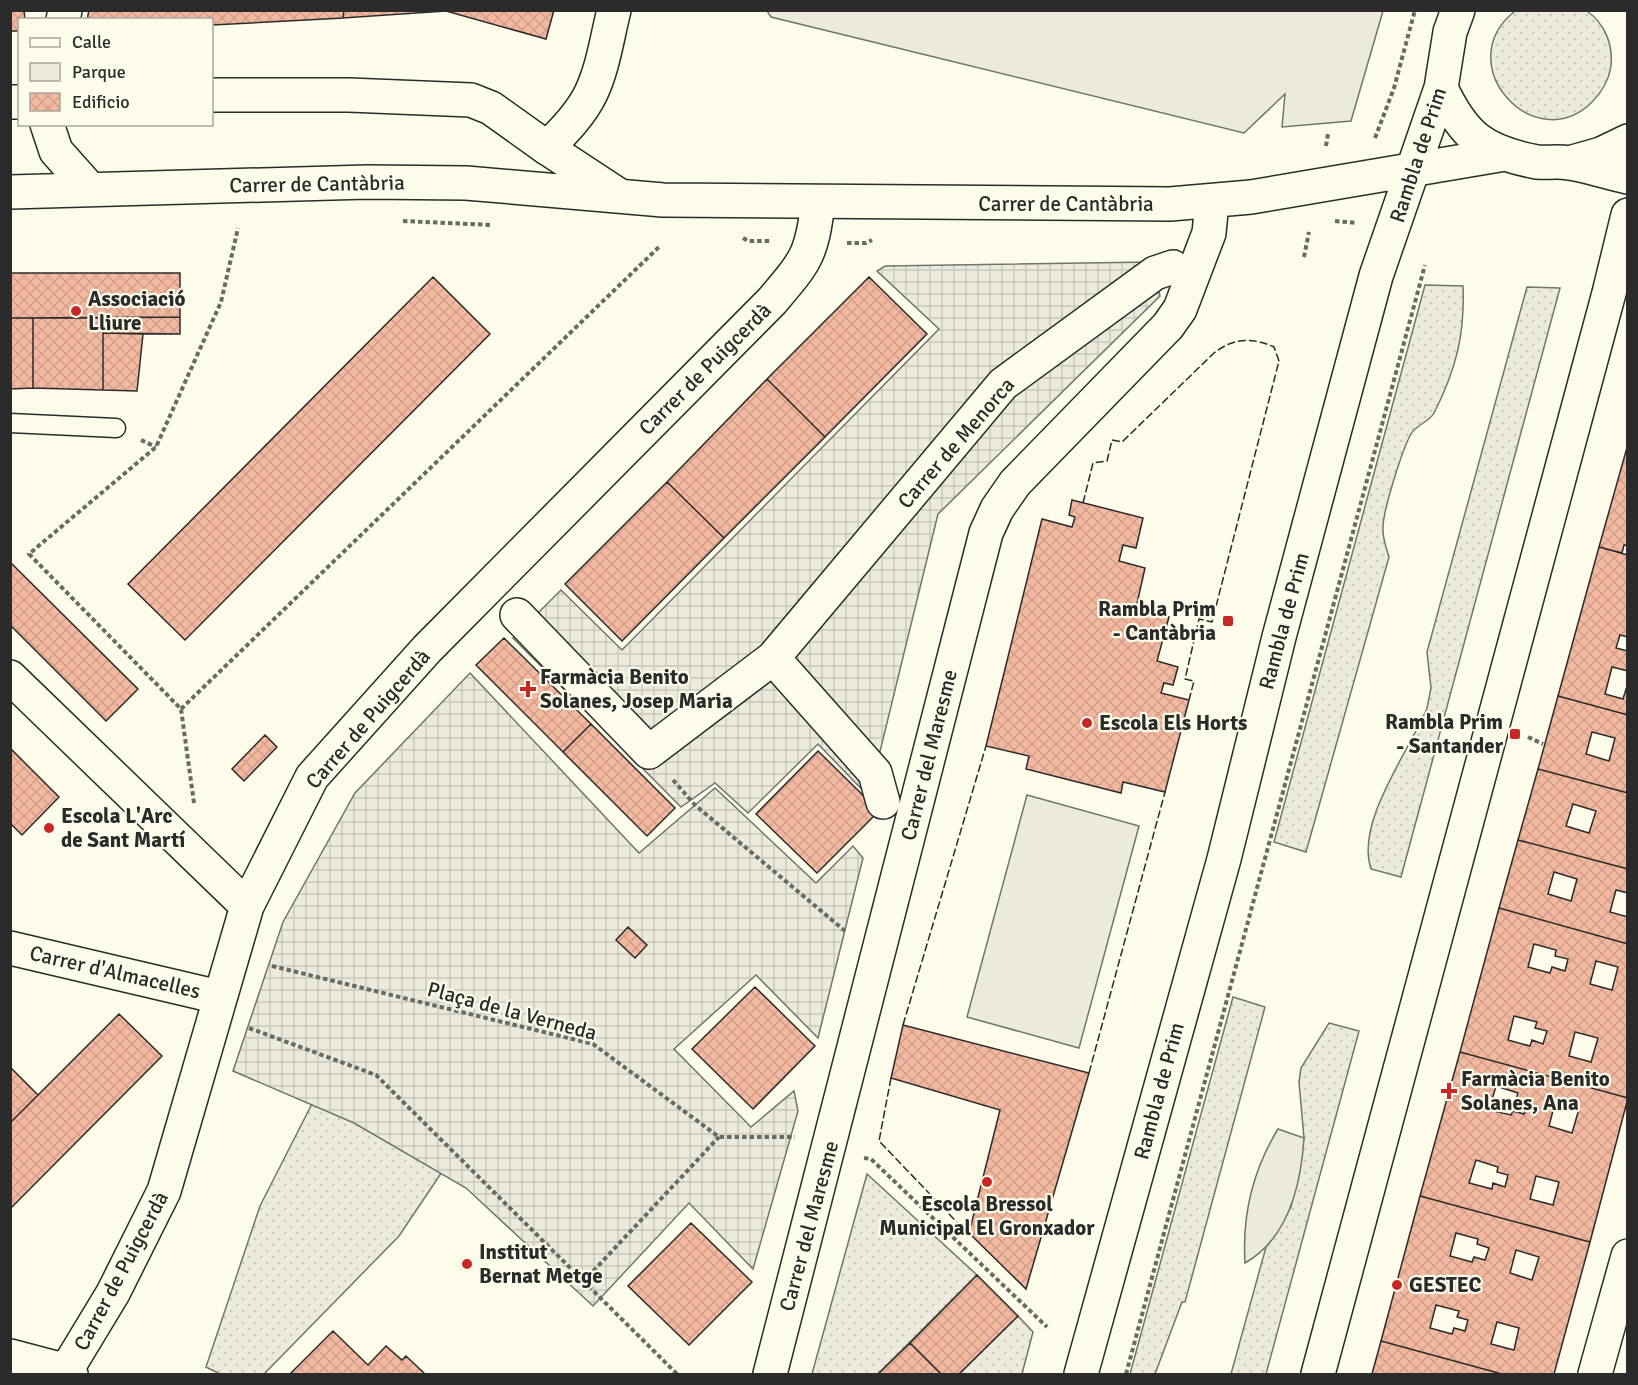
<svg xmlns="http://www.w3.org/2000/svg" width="1638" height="1385" font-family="Signika,sans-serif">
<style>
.grass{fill:url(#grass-dots);stroke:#74746e;stroke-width:1.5}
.park{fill:#ecebdb;stroke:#74746e;stroke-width:1.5}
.parking{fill:#eceadb;stroke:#74746e;stroke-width:1.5}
.plaza{fill:url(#plaza-grid);stroke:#74746e;stroke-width:1.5}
.building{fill:url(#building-cross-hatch);stroke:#2b2b2b;stroke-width:1.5;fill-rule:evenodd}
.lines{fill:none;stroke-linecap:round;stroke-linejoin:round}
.lane-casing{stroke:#2b2b2b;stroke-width:21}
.street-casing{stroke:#2b2b2b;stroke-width:36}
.secondary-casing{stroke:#2b2b2b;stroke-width:36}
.path{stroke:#6a6964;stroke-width:4;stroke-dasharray:4.5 3;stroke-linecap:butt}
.lane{stroke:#fdfbea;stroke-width:18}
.street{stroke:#fdfbea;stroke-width:33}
.secondary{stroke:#fdfbea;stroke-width:33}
.fence{stroke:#2b2b2b;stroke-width:1.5;stroke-dasharray:8 3;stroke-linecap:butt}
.poi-dot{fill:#c62828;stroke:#fdfbea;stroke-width:2}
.labels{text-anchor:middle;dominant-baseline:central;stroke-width:4.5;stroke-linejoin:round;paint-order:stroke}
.street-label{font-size:21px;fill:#2b2b2b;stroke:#fdfbea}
.poi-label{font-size:21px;font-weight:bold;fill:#2b2b2b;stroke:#fdfbea;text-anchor:start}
</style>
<defs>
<pattern id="grass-dots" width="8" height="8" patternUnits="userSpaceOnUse" patternTransform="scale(1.5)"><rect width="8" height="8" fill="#ecebdb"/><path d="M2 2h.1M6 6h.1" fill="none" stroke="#cbcabc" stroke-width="1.8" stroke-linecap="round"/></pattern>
<pattern id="plaza-grid" width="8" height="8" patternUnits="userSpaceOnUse" patternTransform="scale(1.5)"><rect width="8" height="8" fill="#eceadb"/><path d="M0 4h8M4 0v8" fill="none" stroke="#cbc9bc"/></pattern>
<pattern id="building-cross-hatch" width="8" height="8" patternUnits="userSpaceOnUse" patternTransform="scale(1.5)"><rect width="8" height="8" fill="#f2b8a0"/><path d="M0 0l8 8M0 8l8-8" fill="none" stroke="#d09e8a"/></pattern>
</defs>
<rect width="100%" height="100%" fill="#fdfbea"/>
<path class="grass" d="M 1587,11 C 1605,24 1613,44 1611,66 C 1609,80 1602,92 1592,102 C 1535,159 1448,64 1515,11 Z
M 1425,285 L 1463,286 C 1465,334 1456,370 1434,413 C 1429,422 1416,425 1411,434 C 1402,450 1384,508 1383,526 C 1382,537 1386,547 1389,557 L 1306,852 L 1274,842 Z
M 1527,287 L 1560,288 L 1401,877 L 1371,869 C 1355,822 1409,752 1427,708 L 1431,688 L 1427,652 Z
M 1233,997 L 1265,1007 L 1185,1302 L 1182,1302 L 1155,1374 L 1130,1374 Z
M 1329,1023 L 1359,1031 L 1266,1374 L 1231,1374 L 1266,1247 L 1291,1207 L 1304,1138 L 1299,1082 L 1301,1068 Z
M 316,1096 L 448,1163 L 399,1236 L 264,1374 L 220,1374 L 206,1367 L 260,1206 Z
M 867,1174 L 977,1275 L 878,1374 L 812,1374 Z
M 1018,1316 L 1033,1332 L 1022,1374 L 959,1374 Z"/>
<path class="park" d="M 1027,795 L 1139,826 L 1079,1048 L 967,1017 Z
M 1278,1129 L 1304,1138 C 1301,1185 1289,1238 1245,1263 C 1242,1215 1253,1170 1278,1129 Z"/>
<path class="parking" d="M 767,11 L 1383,11 L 1351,121 L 1282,127 L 1285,94 L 1244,133 L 771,17 Z"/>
<path class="plaza" d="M 1152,262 L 1160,296 L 938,514 L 875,772 L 877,805 L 818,744 L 748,813 L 715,783 L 681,807 L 513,638 L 561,590 L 622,650 L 939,329 L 877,271 L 885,266 Z
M 470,673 L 639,853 L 715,788 L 816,883 L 853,846 L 863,858 L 818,1038 L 756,975 L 674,1049 L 751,1127 L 794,1091 L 798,1111 L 753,1269 L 689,1203 L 593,1306 L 466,1188 L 354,1123 L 233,1071 L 283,922 L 355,793 Z"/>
<path class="building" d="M 10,10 L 24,10 L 25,20 L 20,20 L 20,31 L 10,31 Z
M 89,10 L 344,10 L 343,18 L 212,25 L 212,20 L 87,20 Z
M 344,10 L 554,10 L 546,39 L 446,11 L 343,18 Z
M 10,273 L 180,273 L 180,317 L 10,318 Z
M 433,277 L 490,334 L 185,640 L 128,584 Z
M 869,277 L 927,334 L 825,437 L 767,379 Z
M 180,317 L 180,334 L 103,333 L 103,318 Z
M 10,318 L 33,318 L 33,388 L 10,389 Z
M 33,318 L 103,318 L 103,390 L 33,388 Z
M 103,333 L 143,334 L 137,391 L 103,390 Z
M 767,379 L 825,437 L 724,538 L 667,482 Z
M 1628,444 L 1628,546 L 1624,545 L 1622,553 L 1599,547 Z
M 667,482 L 724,538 L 622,641 L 565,584 Z
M 1072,500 L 1143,518 L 1136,548 L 1123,545 L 1119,561 L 1145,568 L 1136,608 L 1169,617 L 1157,661 L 1178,667 L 1173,685 L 1164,683 L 1161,693 L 1189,700 L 1165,792 L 1123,782 L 1121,793 L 1026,769 L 1029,756 L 986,746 L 1042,519 L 1072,527 L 1075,517 L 1069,515 Z
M 1599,547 L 1628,555 L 1628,637 L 1620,635 L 1616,648 L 1628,651 L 1628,671 L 1612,667 L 1605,694 L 1623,699 L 1628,683 L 1628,715 L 1558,696 Z
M 10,562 L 138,689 L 106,721 L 10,625 Z
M 504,638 L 591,724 L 563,752 L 476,665 Z
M 1558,696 L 1628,715 L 1628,793 L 1538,769 ZM 1592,732 L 1615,738 L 1609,761 L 1586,754 Z
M 591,724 L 675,808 L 647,836 L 563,752 Z
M 265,735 L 277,747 L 244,781 L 232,769 Z
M 10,748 L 59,797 L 22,835 L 10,823 Z
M 818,751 L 879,811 L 817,873 L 756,814 Z
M 1538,769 L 1628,793 L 1628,869 L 1518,840 ZM 1573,804 L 1596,811 L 1589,833 L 1566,826 Z
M 1518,840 L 1628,869 L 1628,893 L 1616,890 L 1610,912 L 1628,917 L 1628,944 L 1499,908 ZM 1554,872 L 1577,879 L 1571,901 L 1548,894 Z
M 1499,908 L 1628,944 L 1628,1098 L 1460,1052 ZM 1534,944 L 1556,950 L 1555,956 L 1568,959 L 1565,971 L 1552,967 L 1550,973 L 1528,967 ZM 1596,961 L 1618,967 L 1612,990 L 1590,984 ZM 1514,1016 L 1537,1022 L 1535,1028 L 1547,1031 L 1543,1044 L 1532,1040 L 1530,1046 L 1508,1040 ZM 1575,1032 L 1598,1038 L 1591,1062 L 1569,1056 Z
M 628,927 L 647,945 L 635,958 L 616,940 Z
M 755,987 L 815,1046 L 753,1109 L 692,1049 Z
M 119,1014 L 162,1056 L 10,1209 L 10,1123 Z
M 903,1025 L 1089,1073 L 1026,1289 L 969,1233 L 1000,1110 L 891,1078 Z
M 1460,1052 L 1628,1098 L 1590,1242 L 1420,1196 ZM 1496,1086 L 1518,1093 L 1516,1099 L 1528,1102 L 1524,1114 L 1513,1111 L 1511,1115 L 1489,1110 ZM 1555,1103 L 1579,1109 L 1572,1133 L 1549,1126 ZM 1476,1160 L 1498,1167 L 1497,1172 L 1508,1175 L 1505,1187 L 1493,1183 L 1492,1189 L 1469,1183 ZM 1536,1176 L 1559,1182 L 1553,1205 L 1530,1199 Z
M 10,1067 L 38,1095 L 10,1123 Z
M 1420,1196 L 1590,1242 L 1554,1374 L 1502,1374 L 1381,1341 ZM 1456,1233 L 1478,1239 L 1477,1244 L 1489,1248 L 1485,1260 L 1474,1257 L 1472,1262 L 1450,1256 ZM 1516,1250 L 1539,1257 L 1532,1280 L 1510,1273 ZM 1436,1305 L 1459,1311 L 1457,1317 L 1468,1320 L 1465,1331 L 1454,1328 L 1452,1334 L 1430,1328 ZM 1497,1322 L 1519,1328 L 1514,1350 L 1491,1344 Z
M 691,1223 L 752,1282 L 689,1345 L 628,1286 Z
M 977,1275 L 1018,1316 L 959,1374 L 941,1374 L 910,1343 Z
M 333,1331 L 368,1365 L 386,1346 L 402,1360 L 406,1356 L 425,1374 L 290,1374 Z
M 1381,1341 L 1502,1374 L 1372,1374 Z
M 910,1343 L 941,1374 L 878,1374 Z"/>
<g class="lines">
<defs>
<path id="lane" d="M 10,423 L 116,428"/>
<path id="street" d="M 63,20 L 65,10
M 47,124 L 56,151 L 89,188
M 547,148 C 563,132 581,114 591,93 C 603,68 607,38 614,10
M 517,615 L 649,752 L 773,658 L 875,773 L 883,802
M 773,658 L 1003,384 L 1155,273 L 1173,267
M 10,677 L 247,906
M 10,948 L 219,997
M 10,1356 L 67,1371 L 71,1374
M 64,1374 L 113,1293 L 164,1191 L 247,906 L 312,777 L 427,649 L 772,301 C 806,261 812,255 818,202
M 770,1374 L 986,533 L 997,509 L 1015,483 L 1168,326 L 1180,309 L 1209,233 L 1212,202
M 1595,1374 L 1628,1256"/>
<path id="secondary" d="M 1441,88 C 1464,137 1484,152 1537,162 C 1548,163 1559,161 1569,163 C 1589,166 1608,173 1628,177
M 212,95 L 349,95 L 471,100 L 491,108 L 547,148 L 620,196
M 10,102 L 20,102
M 1569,163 L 1601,154 L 1628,141
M 10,192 L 367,182 L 466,183 L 663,200 L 1170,204 L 1251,197 L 1505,154
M 1081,1374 L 1224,859 L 1279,637 L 1376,276 L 1441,88 L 1450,32 L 1458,10
M 1318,1374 L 1609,293 L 1628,215"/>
</defs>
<use href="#lane" class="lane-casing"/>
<use href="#street" class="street-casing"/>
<use href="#secondary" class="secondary-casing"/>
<path class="path" d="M 1375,138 L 1394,88 L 1415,10
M 1326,146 L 1328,134
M 403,221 L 492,225
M 1335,221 L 1357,223
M 743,238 L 748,241 L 771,241
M 847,243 L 866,243 L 872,240
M 1304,257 L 1309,232
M 141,440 L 156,447
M 181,709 L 660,246
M 1528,737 L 1543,744
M 673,780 L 695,805 L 845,931
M 194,803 L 181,709 L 29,554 L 156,447 L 221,302 L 238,228
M 272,966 L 593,1044 L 719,1137 L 795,1137
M 249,1028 L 376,1075 L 677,1374
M 864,1158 L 871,1159 L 1047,1327
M 583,1282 L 719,1137
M 1126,1374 L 1425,265"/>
<use href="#lane" class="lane"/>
<use href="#street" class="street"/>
<use href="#secondary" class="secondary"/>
<path class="fence" d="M 1083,503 L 1093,463 L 1107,461 L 1112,440 L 1122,442 L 1214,353 C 1233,338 1252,337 1274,347 L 1279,361 L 1212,622 L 1199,619 L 1185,679 L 1194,681 L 1189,700
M 903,1025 L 986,746
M 1089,1073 L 1165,792
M 891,1078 L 879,1141 L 971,1237"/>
</g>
<g class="poi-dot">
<circle cx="76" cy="311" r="6"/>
<rect x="1222" y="615" width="12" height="12" rx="3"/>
<path d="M525 680h6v6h6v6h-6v6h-6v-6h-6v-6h6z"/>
<circle cx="1087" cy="723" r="6"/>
<rect x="1509" y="728" width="12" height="12" rx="3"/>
<circle cx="49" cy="828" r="6"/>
<path d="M1446 1082h6v6h6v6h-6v6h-6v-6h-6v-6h6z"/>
<circle cx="987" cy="1182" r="6"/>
<circle cx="467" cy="1264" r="6"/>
<circle cx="1397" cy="1285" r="6"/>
</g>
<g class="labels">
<g class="street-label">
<text transform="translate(1418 155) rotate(-72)">Rambla de Prim</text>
<text transform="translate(317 184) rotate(-1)">Carrer de Cantàbria</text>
<text x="1066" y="204">Carrer de Cantàbria</text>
<text transform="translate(705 369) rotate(-45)">Carrer de Puigcerdà</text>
<text transform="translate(956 443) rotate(-49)">Carrer de Menorca</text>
<text transform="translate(1284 621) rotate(-75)">Rambla de Prim</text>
<text transform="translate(368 719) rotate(-49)">Carrer de Puigcerdà</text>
<text transform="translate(929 755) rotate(-76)">Carrer del Maresme</text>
<text transform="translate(115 972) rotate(13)">Carrer d'Almacelles</text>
<text transform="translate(512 1011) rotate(15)">Plaça de la Verneda</text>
<text transform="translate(1159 1091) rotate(-75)">Rambla de Prim</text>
<text transform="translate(809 1226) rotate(-75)">Carrer del Maresme</text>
<text transform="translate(121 1271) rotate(-62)">Carrer de Puigcerdà</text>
</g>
<g class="poi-label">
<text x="88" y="299">Associació<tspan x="88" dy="24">Lliure</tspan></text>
<text x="1216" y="609" text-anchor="end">Rambla Prim<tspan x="1216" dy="24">- Cantàbria</tspan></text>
<text x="540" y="677">Farmàcia Benito<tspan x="540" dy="24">Solanes, Josep Maria</tspan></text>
<text x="1503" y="722" text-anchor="end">Rambla Prim<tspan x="1503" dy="24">- Santander</tspan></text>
<text x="1099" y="723">Escola Els Horts</text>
<text x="61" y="816">Escola L'Arc<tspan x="61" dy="24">de Sant Martí</tspan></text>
<text x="1461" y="1079">Farmàcia Benito<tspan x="1461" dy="24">Solanes, Ana</tspan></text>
<text x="987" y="1204" text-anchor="middle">Escola Bressol<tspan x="987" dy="24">Municipal El Gronxador</tspan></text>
<text x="479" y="1252">Institut<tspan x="479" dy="24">Bernat Metge</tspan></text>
<text x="1409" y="1285">GESTEC</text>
</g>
</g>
<rect width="1638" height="1385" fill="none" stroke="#2b2b2b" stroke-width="24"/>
<rect x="18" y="18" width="195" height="108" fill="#fdfbea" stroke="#a9a89e" stroke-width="1.5"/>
<rect x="30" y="38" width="30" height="9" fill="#fdfbea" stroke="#a9a89e" stroke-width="1.5"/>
<text x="72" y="48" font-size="18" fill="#2b2b2b">Calle</text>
<rect x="30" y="63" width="30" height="18" fill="#ecebdb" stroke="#a9a89e" stroke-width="1.5"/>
<text x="72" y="78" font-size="18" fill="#2b2b2b">Parque</text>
<rect x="30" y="93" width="30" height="18" fill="url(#building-cross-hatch)" stroke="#a9a89e" stroke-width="1.5"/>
<text x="72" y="108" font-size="18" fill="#2b2b2b">Edificio</text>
</svg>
